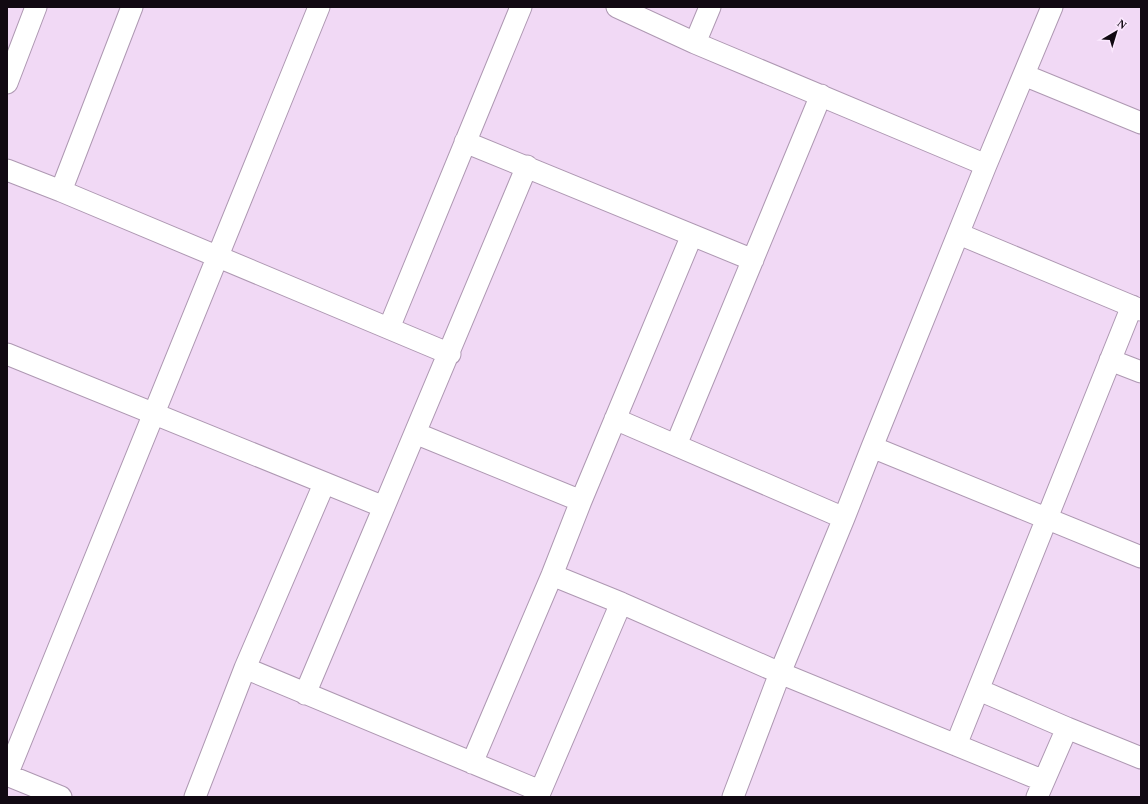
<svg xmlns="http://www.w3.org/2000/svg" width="1148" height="804" font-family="Georgia,serif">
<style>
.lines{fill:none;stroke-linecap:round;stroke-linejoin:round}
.street-casing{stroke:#ae98b2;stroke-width:23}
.street{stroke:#fff;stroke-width:21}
</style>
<rect width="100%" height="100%" fill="#f1d9f5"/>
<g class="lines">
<defs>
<path id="street" d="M 617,7 L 695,43 L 986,165
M 695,43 L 710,7
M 1024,75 L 1141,123
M 7,83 L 36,7
M 465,142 L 753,260
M 7,170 L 61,191 L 450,354
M 61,191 L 132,7
M 959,234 L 1141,310
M 389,328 L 521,7
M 7,354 L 384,507
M 1110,360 L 1141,372
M 615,419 L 844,518
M 415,433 L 581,501
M 676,445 L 821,95
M 872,447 L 1141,557
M 552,575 L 621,603 L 780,673 L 1044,781
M 245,668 L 540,791
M 979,690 L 1067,728 L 1141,758
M 305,694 C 379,518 454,343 527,166
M 956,745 L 1132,306
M 472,763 L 552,575 L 581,501 L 692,235
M 7,775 L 319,7
M 7,775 L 61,797
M 195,797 L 245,668 L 324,484
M 538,797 L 621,603
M 733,797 L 780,673 L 844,518 L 872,447 L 986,165 L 1052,7
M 1037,797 L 1067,728"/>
</defs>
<use href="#street" class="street-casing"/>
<use href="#street" class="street"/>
</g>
<rect width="1148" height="804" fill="none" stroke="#110912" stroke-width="16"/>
<g transform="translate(1116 32) rotate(38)" stroke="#fbe8fe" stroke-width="3" paint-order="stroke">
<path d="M0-3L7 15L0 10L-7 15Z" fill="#110912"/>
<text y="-6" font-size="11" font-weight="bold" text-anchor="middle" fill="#110912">N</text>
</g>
</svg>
